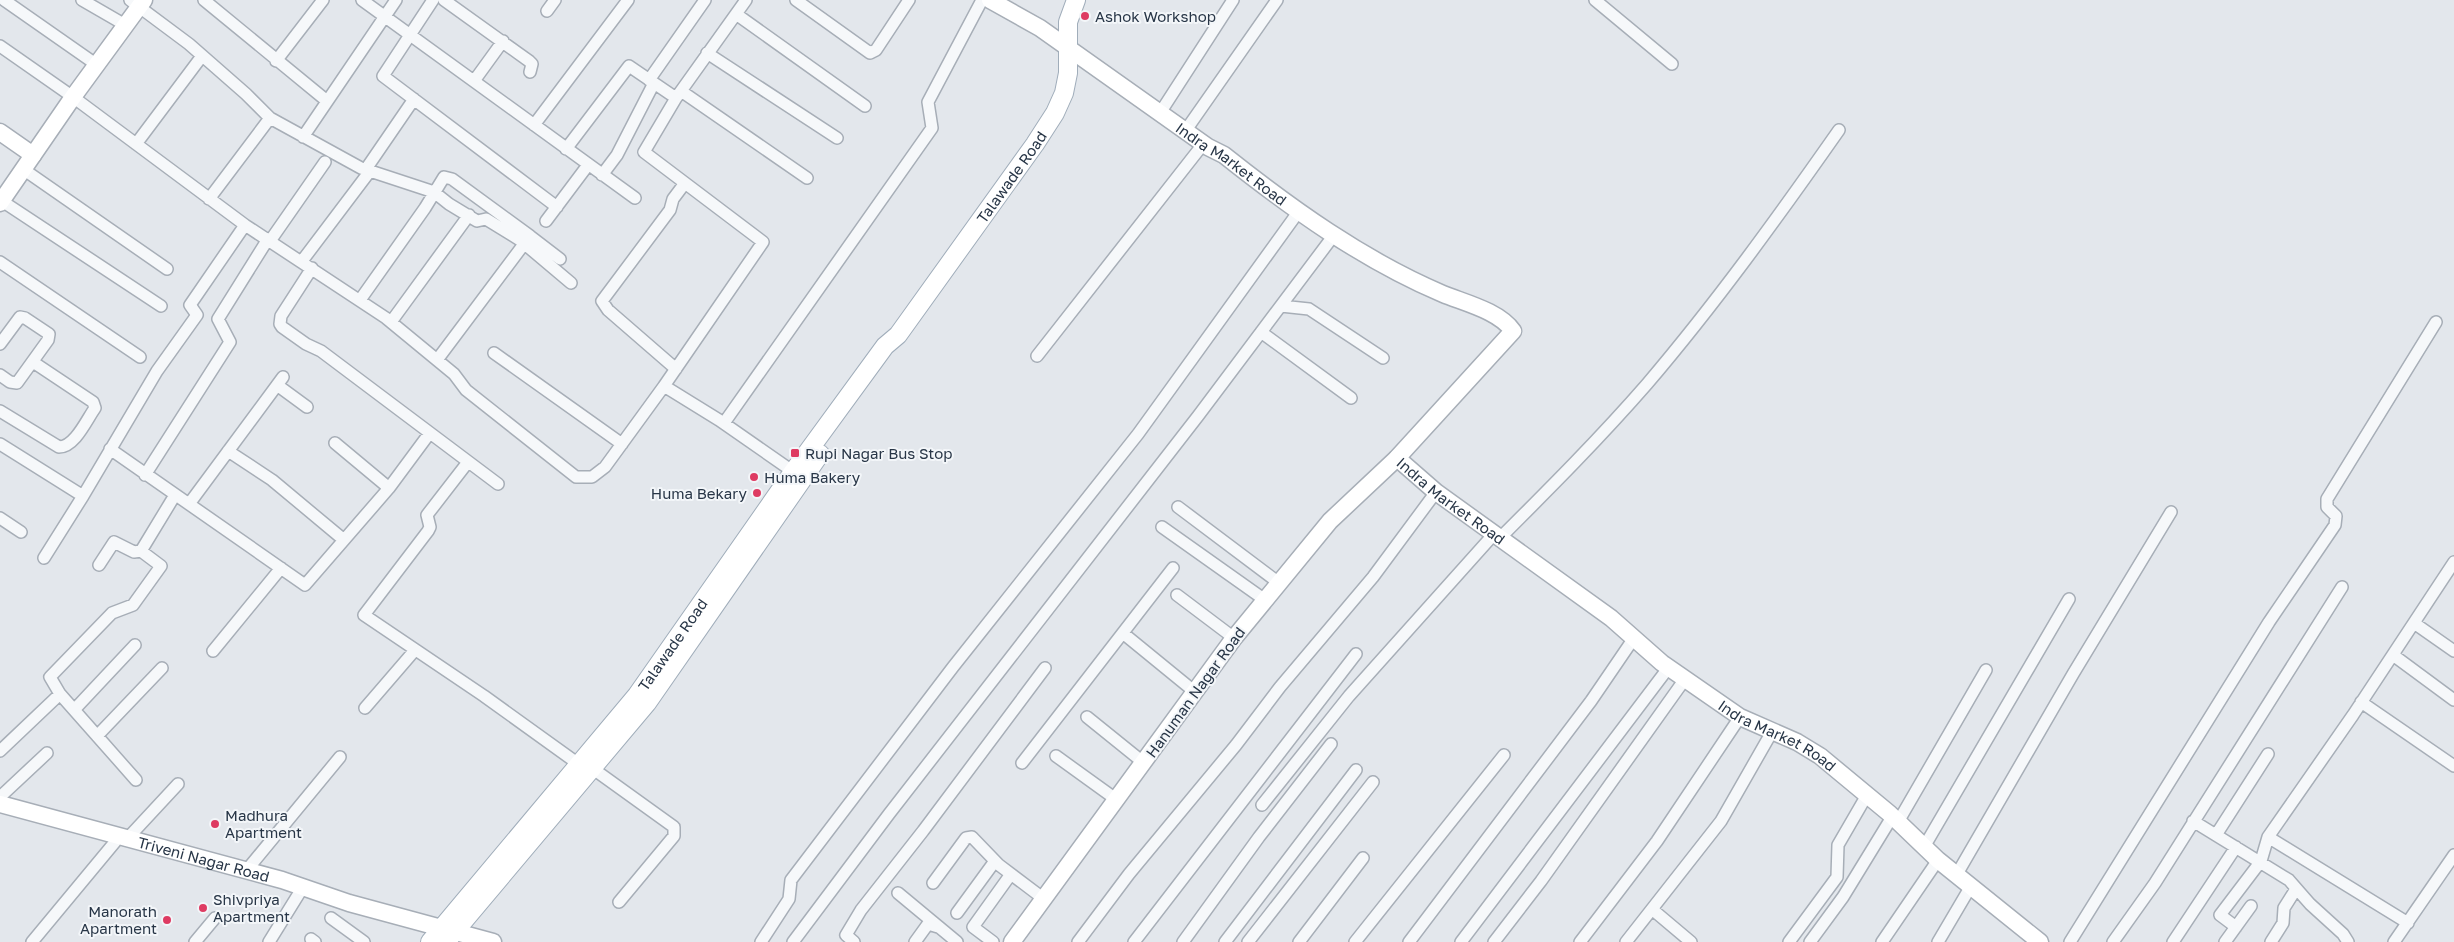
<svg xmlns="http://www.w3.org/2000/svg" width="2454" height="942" font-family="'Golos Text',sans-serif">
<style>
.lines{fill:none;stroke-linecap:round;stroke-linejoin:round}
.street-casing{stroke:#a7aeb7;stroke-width:14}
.secondary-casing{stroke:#a7aeb7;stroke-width:19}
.primary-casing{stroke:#a0adba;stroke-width:20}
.street{stroke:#f6f8fa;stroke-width:11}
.secondary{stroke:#fff;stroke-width:16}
.primary{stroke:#fff;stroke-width:18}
.poi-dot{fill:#de3b62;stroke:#f3f6f9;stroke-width:2}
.labels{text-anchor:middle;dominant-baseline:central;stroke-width:4;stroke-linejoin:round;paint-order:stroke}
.poi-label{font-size:15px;fill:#283647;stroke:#f3f6f9;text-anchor:start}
.street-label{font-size:15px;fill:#283647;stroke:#f3f6f9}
</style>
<rect width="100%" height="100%" fill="#e3e7ec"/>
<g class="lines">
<defs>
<path id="street" d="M 4,0 L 97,65
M 82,0 L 127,26
M 130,0 L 189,44 L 246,94 L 270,118 L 361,168 L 434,192 L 449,204 L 477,221 L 486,219 L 520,240 L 571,283
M 204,0 L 327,101
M 362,0 L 635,198
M 433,0 L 383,76 L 557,207
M 444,0 L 529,61 L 532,64 L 530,72
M 796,0 L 870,53 L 876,50 L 909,0
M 1595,0 L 1672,64
M 547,11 L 555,0
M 736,14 L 865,106
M 0,46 L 73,97 L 245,225 L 386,318 L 454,374 L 466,390 L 576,477 L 592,477 L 605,467 L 664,386 L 719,420 L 798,475
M 707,53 L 837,138
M 276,61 L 323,0
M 649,80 L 705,0
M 474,81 L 503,41
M 681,91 L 807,178
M 1160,113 L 1233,0
M 534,125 L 628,0
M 1186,130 L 1277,0
M 303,137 L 396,0
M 136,144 L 202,56
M 566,149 L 629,66 L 676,98
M 23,169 L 167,269
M 366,169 L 414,99
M 602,175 L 617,155 L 654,83
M 209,199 L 270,118
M 2,201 L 161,306
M 546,221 L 588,165
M 530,236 L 560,259
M 270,241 L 325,162
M 302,261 L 370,171
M 0,262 L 140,357
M 312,268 L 281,316 L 280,324 L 282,327 L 306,344 L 321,351 L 498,484
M 360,300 L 425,208 L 444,177 L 452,179 L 530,236 L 437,360
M 1281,306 L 1309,309 L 1383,358
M 391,322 L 469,215
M 1261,332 L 1351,398
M 0,344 L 20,317 L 25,318 L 49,334 L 48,340 L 17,383 L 10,382 L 0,375
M 494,353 L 622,444
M 1037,356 L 1204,143
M 676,369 L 608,310 L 602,301 L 670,210 L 673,199 L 685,183
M 277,385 L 307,407
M 664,386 L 763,242 L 644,152 L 676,98 L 746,0
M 0,411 L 59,447 C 75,447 87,419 95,408 L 93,402 L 33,362
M 724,423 L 932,128 L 928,102 L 982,0
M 335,443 L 389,488
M 0,444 L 83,496 L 157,371 L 197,315 L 190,305 L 245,225
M 110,449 L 305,585 L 389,488 L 429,434
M 228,451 L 272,480 L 344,540
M 468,462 L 427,515 L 430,527 L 428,531 L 364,615 L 484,696 L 584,768
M 145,475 L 230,342 L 218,319 L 268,239
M 189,504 L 283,377
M 1178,507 L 1279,583
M 0,518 L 21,532
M 1162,527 L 1265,600
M 1500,538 C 1550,488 1600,438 1647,384 C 1716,303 1778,217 1839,130
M 44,558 L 83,496
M 99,565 L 114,542 L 134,552 L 141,551
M 1177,595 L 1234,638
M 2414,623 L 2454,651
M 1124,634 L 1195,692
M 213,651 L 281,568
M 2393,655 L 2454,700
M 60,694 L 50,677 L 112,613 L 133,605 L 161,566 L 141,551 L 175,495
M 2361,702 L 2454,766
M 365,708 L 415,650
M 74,710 L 135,645
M 1087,717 L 1144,763
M 97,736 L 162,668
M 0,751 L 60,694 L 136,780
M 1056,756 L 1117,800
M 1022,763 L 1173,568
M 592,768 L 674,827 L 674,836 L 619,902
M 0,797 L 47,753
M 1262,805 L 1349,696 L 1494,534
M 2193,821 L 2289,880 L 2310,904 L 2343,934 L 2348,942
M 1898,822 L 1986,670
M 2216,835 L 2268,754
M 2268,837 L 2408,923
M 126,840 L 178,784
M 1924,847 L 2069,599
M 246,871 L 340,757
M 1957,874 L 2073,674 L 2171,512
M 933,883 L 966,838 L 972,837 L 999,865 L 1044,899
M 898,893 L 957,942
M 1653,910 L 1691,942
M 957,913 L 995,861
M 331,918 L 364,942
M 2236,927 L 2220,915 L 2261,861 L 2268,837 L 2353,715 L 2454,562
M 311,939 L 315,942
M 32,942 L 115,842 L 116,837
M 195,942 L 215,918
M 269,942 L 303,887
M 761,942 L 789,899 L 791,880 L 953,667 L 1138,434 L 1299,211
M 793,942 L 889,814 L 1198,416 L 1334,235
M 854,942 L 846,935 L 861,910 L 923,831 L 1045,668
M 915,942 L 928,924 L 938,927
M 993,942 L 973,927 L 1011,874
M 1078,942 L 1129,874 L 1236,745 L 1280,687 L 1373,577 L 1436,492
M 1134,942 L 1356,654
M 1183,942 L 1259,837 L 1331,744
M 1225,942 L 1356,770
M 1248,942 L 1373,782
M 1299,942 L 1363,858
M 1355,942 L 1504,755
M 1409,942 L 1591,701 L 1634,638
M 1461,942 L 1669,667
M 1494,942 L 1541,881 L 1685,679
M 1580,942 L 1657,841 L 1740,717
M 1626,942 L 1721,821 L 1773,730
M 1789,942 L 1837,877 L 1838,845 L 1867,795
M 1810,942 L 1843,897 L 1892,817
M 1882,942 L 1938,860
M 1938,942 L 1971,886
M 2070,942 L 2269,622 L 2335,525 L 2336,516 L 2327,507 L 2327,499 L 2436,322
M 2113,942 L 2155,883 L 2342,587
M 2173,942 L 2236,847
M 2225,942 L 2251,906
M 2271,942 L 2283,923 L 2284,908 L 2296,889
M 2394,942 L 2454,855"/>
<g id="secondary">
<path id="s1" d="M 990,0 L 1040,28 L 1208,147 L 1224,155 C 1292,209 1363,260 1443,294 C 1465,303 1499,311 1513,331 L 1397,458 L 1330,521 L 1234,638 L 1012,942"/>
<path d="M 0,132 L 33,155"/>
<path d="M 0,203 L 73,97 L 144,0"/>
<path id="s2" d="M 1397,458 L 1436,492 L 1611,618 L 1662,663 L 1740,717 L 1797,742 L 1820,756 L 1890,814 L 1938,860 L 2040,942"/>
<path id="s3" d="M 0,804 L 282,880 L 349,903 L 493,942"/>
</g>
<g id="primary">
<path id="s4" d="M 430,942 L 637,695 L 793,472 L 885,346 L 898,335 L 1035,144 L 1055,113 L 1064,93 L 1068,73 L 1068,22 L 1076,0"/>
<path d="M 446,942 L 647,703 L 820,454"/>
</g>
</defs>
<use href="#street" class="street-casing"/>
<use href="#secondary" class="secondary-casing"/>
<use href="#primary" class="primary-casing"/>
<use href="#street" class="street"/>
<use href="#secondary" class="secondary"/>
<use href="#primary" class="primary"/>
</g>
<g class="poi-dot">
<circle cx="1085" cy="16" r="5"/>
<rect x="790" y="448" width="10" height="10" rx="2.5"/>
<circle cx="754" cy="477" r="5"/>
<circle cx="757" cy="493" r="5"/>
<circle cx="215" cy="824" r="5"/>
<circle cx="203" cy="908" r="5"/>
<circle cx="167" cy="920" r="5"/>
</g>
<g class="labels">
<g class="poi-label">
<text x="1095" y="16">Ashok Workshop</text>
<text x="805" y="453">Rupi Nagar Bus Stop</text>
<text x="764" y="477">Huma Bakery</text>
<text x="747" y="493" text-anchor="end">Huma Bekary</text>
<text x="225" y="815">Madhura<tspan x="225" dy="17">Apartment</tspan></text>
<text x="213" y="899">Shivpriya<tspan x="213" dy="17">Apartment</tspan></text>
<text x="157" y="911" text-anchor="end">Manorath<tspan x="157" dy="17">Apartment</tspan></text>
</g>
<g class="street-label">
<text stroke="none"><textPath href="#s1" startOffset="292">Indra Market Road</textPath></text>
<text stroke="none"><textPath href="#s4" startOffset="962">Talawade Road</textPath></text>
<text stroke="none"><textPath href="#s2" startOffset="69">Indra Market Road</textPath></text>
<text stroke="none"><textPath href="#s4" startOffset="384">Talawade Road</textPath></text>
<text transform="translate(1195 692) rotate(-54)">Hanuman Nagar Road</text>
<text stroke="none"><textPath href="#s2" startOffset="472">Indra Market Road</textPath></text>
<text stroke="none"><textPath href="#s3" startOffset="211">Triveni Nagar Road</textPath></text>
</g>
</g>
</svg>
